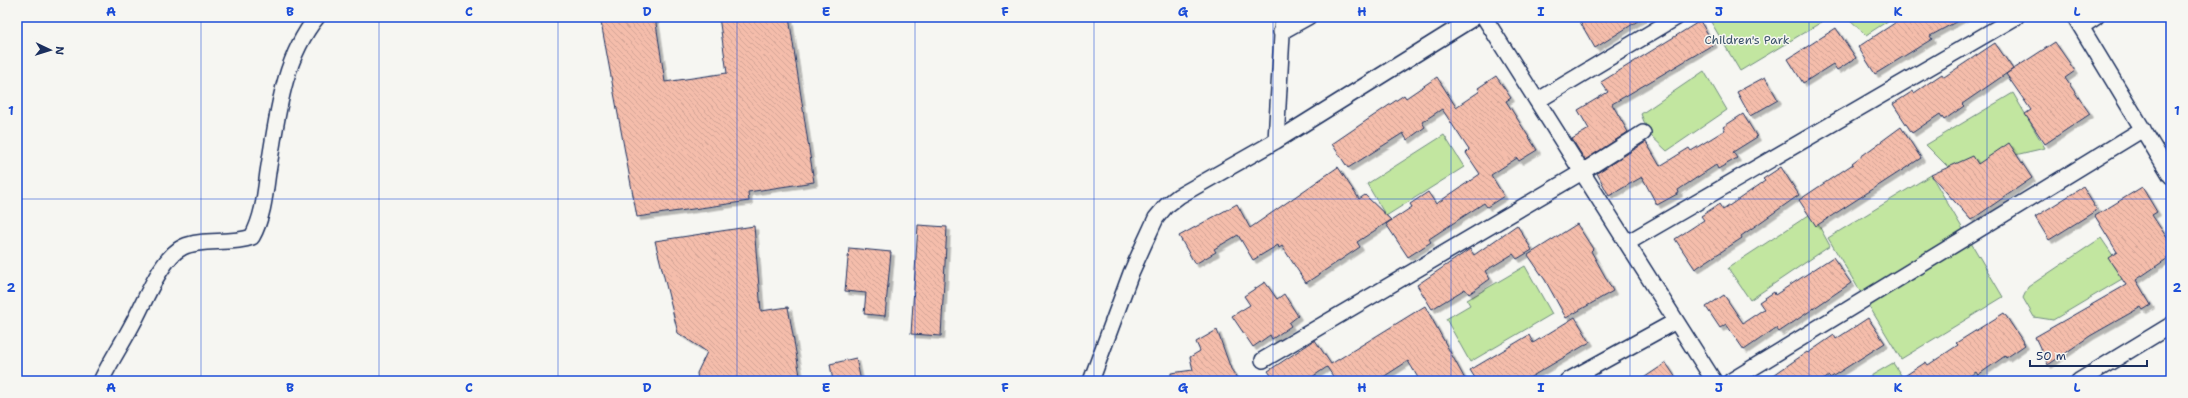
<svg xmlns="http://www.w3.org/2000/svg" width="2188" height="398" font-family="'Shantell Sans',sans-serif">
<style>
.green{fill:#c2e6a0;stroke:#6e8a7f}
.building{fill:url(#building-back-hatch);stroke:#1b2f5e;filter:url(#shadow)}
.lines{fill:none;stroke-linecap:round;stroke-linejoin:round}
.street-casing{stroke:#1b2f5e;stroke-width:18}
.street{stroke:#f6f6f2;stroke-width:15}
.grid{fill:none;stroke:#1d4ed8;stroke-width:1;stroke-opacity:0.55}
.labels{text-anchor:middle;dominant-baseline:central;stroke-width:3;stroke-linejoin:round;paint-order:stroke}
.park-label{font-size:12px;fill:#3c546b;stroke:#f6f6f2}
.neatline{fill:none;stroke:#1d4ed8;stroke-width:1.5}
.grid-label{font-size:13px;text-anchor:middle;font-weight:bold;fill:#1d4ed8}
</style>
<defs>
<pattern id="building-back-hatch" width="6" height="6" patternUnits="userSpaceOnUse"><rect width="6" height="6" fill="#f5bdab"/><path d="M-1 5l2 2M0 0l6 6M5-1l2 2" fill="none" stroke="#d1a396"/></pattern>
<filter id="shadow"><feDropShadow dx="3.5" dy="3.5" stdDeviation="0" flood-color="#0004"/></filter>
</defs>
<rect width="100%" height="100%" fill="#f6f6f2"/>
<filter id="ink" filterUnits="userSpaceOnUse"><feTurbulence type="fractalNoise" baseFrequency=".025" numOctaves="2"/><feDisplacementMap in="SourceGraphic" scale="8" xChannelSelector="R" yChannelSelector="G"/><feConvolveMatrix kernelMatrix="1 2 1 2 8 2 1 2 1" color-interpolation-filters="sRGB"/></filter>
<g filter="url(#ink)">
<path class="green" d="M 1708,17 L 1830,17 L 1740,71 Z
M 1847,17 L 1894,17 L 1866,35 Z
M 1704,71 L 1727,110 L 1667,151 L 1649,134 L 1641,114 Z
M 2013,93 L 2045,148 L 1951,170 L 1926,145 Z
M 1444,135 L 1464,167 L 1386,216 L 1367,184 Z
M 1931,175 L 2003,297 L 1901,359 L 1828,238 Z
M 1812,213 L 1830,246 L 1750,300 L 1728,268 Z
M 2101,238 L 2127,276 L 2053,320 L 2034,317 L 2023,298 L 2028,287 Z
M 1525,266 L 1552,314 L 1470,362 L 1446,319 L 1470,305 L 1467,300 Z
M 1893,363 L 1905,381 L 1862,381 Z"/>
<path class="building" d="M 600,17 L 655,17 L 665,82 L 727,73 L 719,17 L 789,17 L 814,182 L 748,192 L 749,201 L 637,217 Z
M 1589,17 L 1644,17 L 1595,48 L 1580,22 Z
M 1904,17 L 1965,17 L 1930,36 L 1932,39 L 1875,74 L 1858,47 Z
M 1700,21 L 1714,44 L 1612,104 L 1628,132 L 1585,160 L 1572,139 L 1589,129 L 1578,110 L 1608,92 L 1601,82 Z
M 1836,28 L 1856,58 L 1837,70 L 1833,64 L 1803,83 L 1788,59 Z
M 2055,42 L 2075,71 L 2065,78 L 2090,114 L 2045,144 L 2025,114 L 2031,110 L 2006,74 Z
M 1995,43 L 2013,69 L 1962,104 L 1964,106 L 1944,120 L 1940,114 L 1912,133 L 1893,104 L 1913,91 L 1914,93 L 1942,74 L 1944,77 Z
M 1496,76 L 1511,98 L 1506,101 L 1537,150 L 1519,161 L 1517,158 L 1491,175 L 1504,196 L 1487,207 L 1484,203 L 1429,239 L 1431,242 L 1408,257 L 1386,224 L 1412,207 L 1410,204 L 1428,192 L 1436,204 L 1480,174 L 1466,153 L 1469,150 L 1442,109 L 1422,122 L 1425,127 L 1407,140 L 1403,133 L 1348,168 L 1332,144 L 1404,95 L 1406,98 L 1437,77 L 1456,107 L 1480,91 L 1478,88 Z
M 1765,77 L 1778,100 L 1750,116 L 1737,92 Z
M 1743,114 L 1757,137 L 1733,152 L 1737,158 L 1718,169 L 1716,165 L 1678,190 L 1679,193 L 1657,205 L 1642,177 L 1609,196 L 1597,173 L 1646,142 L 1660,166 L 1689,148 L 1691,151 L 1725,130 L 1723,127 Z
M 1901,127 L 1921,158 L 1816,226 L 1799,200 L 1853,164 L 1852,163 Z
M 2009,143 L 2032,178 L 1971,220 L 1931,175 L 1973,156 L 1978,164 Z
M 1338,167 L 1359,199 L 1365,195 L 1391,220 L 1357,242 L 1360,247 L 1306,283 L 1282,246 L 1279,248 L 1278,245 L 1253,260 L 1238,235 L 1214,249 L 1216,252 L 1195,264 L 1179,236 L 1237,204 L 1250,228 Z
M 1781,167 L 1799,195 L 1741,236 L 1742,238 L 1695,269 L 1675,239 L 1704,220 L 1701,216 L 1719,204 L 1723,210 L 1765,181 L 1763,179 Z
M 2083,187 L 2097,210 L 2049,240 L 2035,217 Z
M 2142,187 L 2157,212 L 2152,215 L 2171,244 L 2171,256 L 2136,280 L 2151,305 L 2143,310 L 2141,307 L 2090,336 L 2048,365 L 2035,337 L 2126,285 L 2108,258 L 2117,252 L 2095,216 Z
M 1577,224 L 1593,249 L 1591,251 L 1613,291 L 1566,318 L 1545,280 L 1528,255 Z
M 918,225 L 947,227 L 941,336 L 911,334 Z
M 1517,225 L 1532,250 L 1517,259 L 1513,254 L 1485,271 L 1490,279 L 1469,294 L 1465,289 L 1432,309 L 1417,285 L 1470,249 L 1474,255 Z
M 754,226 L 761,311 L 788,307 L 801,381 L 698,381 L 697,373 L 707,352 L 678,333 L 655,241 Z
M 849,248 L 891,252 L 885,316 L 864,314 L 866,293 L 845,291 Z
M 1833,257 L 1851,283 L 1779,332 L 1776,328 L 1744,350 L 1726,324 L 1720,328 L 1706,307 L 1724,295 L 1743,323 L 1764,309 L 1759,302 L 1774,292 L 1775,295 Z
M 1265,282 L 1277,299 L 1284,294 L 1298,316 L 1289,323 L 1291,326 L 1272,339 L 1270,335 L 1253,347 L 1232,316 L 1250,305 L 1244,296 Z
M 1425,306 L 1466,381 L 1420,381 L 1408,361 L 1377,381 L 1336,381 L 1327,367 L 1306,381 L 1275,381 L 1268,371 L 1315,340 L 1331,364 Z
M 2004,313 L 2025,345 L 2006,358 L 2005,356 L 1978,375 L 1976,372 L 1962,381 L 1897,381 L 1926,362 L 1928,365 L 1958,345 L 1956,343 Z
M 1575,317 L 1590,342 L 1524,381 L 1477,381 L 1470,370 L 1529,335 L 1533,343 Z
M 1868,318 L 1885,343 L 1830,378 L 1829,376 L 1822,381 L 1765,381 L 1807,352 L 1808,353 L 1834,335 L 1836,339 Z
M 1217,330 L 1231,369 L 1239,381 L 1171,381 L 1171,373 L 1193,370 L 1190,357 L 1200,351 L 1196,342 Z
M 856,358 L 861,381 L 833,381 L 830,364 Z
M 1666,363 L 1678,381 L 1639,381 Z"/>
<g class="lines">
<defs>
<path id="street" d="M 1484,17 L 1714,381
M 2075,17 L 2171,176
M 2081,27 L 2096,17
M 1281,32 L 1308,17
M 1537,101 L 1677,17
M 1276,141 L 1283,17
M 1627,243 L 2016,17
M 1263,360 L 1582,172 L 1643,133
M 101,381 C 110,362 122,344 132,325 C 144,304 161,257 183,247 C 202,238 230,245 252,237 C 263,217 265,195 268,172 C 277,119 282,60 317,17
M 1091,381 L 1131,273 L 1144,244 L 1156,218 L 1166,206 L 1179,196 L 1276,141 L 1475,17
M 1567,381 L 1676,321
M 1731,381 L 2143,129
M 2079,381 L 2171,325"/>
</defs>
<use href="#street" class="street-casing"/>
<use href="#street" class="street"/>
</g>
</g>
<path class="grid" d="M 201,17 L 201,381M 379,17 L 379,381M 558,17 L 558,381M 737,17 L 737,381M 915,17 L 915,381M 1094,17 L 1094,381M 1273,17 L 1273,381M 1451,17 L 1451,381M 1630,17 L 1630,381M 1809,17 L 1809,381M 1987,17 L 1987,381M 17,199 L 2171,199"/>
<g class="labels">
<g class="park-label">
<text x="1747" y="40">Children's Park</text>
</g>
</g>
<rect width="2188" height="398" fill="none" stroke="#f6f6f2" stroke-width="44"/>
<g transform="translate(50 50) rotate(94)" stroke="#f6f6f2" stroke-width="3" paint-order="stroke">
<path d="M0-3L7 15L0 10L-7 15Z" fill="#1b2f5e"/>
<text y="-6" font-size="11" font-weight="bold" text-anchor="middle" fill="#1b2f5e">N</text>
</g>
<path d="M2030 360v6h117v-6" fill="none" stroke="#1b2f5e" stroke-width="2"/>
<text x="2036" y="360" font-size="12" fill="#1b2f5e" stroke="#f6f6f2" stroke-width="3" paint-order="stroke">50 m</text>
<rect x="22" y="22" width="2144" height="354" class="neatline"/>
<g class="grid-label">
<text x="111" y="16">A</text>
<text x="290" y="16">B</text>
<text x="469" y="16">C</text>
<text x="647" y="16">D</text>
<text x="826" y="16">E</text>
<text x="1005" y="16">F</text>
<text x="1183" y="16">G</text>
<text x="1362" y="16">H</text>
<text x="1541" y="16">I</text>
<text x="1719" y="16">J</text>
<text x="1898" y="16">K</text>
<text x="2077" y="16">L</text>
<text x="11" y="115">1</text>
<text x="2177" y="115">1</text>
<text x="11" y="292">2</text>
<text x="2177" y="292">2</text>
<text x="111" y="392">A</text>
<text x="290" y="392">B</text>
<text x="469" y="392">C</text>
<text x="647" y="392">D</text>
<text x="826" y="392">E</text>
<text x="1005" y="392">F</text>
<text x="1183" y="392">G</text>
<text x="1362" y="392">H</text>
<text x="1541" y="392">I</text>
<text x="1719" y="392">J</text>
<text x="1898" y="392">K</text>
<text x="2077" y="392">L</text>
</g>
</svg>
